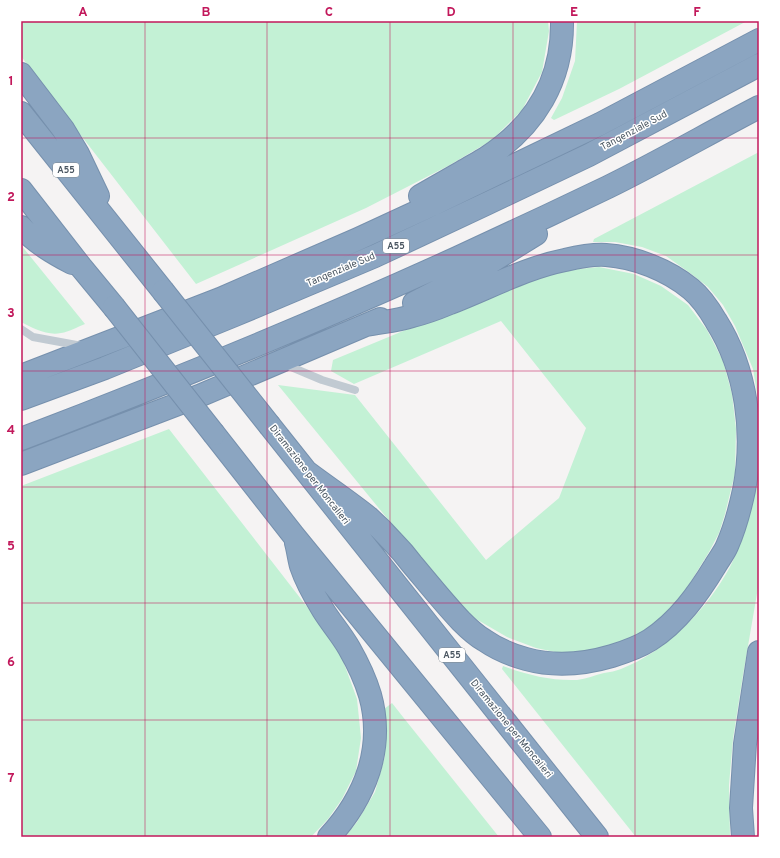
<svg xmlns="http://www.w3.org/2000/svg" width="780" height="858" font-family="Overpass,sans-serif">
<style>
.green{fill:#c3f1d5}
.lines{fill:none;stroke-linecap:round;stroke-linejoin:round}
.motorway-casing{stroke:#7690ad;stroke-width:24}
.service{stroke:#c1cad2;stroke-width:8}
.motorway{stroke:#8ba5c1;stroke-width:22}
.motorway-bridge-casing{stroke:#7690ad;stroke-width:24;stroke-linecap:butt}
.motorway-bridge{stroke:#8ba5c1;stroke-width:22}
.grid{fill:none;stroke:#c2185b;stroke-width:1;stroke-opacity:0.55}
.labels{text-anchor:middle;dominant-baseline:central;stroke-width:3;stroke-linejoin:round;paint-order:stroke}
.shield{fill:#fff;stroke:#808990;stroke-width:1}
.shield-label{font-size:9px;font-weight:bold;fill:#4a5661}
.street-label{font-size:10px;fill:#4a5661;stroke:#fff}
.neatline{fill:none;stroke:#c2185b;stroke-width:1.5}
.grid-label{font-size:13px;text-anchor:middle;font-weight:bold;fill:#c2185b}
</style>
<rect width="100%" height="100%" fill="#f5f3f3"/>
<path class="green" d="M 21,21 L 548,21 L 549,31 L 542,72 L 522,110 L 492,140 L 448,166 L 366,208 L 196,284 L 45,89 L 21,56 Z
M 577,21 L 747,21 L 619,89 L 554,120 L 551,118 L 562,98 L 575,61 Z
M 759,152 L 759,406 L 753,369 L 735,326 L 723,305 L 708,287 L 690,273 L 666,256 L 642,247 L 615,242 L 593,242 L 594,239 Z
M 21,245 L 85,324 C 77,327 69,332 61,333 C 47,336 33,328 21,322 Z
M 599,267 L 634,274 L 661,286 L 688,305 L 707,330 L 723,361 L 732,394 L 736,429 L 735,473 L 725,514 L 719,533 L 709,552 L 685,591 L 660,619 L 640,633 L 619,644 L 597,650 L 576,652 L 555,652 L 536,648 L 507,637 L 476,619 L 454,600 L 278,385 L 355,395 L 486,560 L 559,498 L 586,428 L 501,321 L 354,384 L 331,371 L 333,360 L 490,295 L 532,279 L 568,270 Z
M 169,429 L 318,621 L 342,658 L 357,699 L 361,738 L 356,771 L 342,799 L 328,819 L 311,837 L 21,837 L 21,486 Z
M 759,468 L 759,582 L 743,675 L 733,739 L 729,785 L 730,837 L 636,837 L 502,669 L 503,666 C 527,675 551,681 577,680 C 586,679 595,675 604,673 C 610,672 616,671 621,669 C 667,651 707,609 730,567 C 733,561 736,554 738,547 C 748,522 756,495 759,468 Z
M 392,703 L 403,717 L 499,837 L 345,837 L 357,822 L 375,792 L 385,756 L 385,722 L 384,709 Z"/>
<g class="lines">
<defs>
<path id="motorway" d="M 21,74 L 63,129 L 78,154 L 98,196
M 21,113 L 163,291
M 21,190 L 81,267 L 114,307
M 420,196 C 434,188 448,180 462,172 C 470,167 478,163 486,158 C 535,126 563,80 562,21
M 21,227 C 36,243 53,253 72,263
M 414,303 L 478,270 L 536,234
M 21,376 L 220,299 L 358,239 L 434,204 L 600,124 L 759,40
M 21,399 L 105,368 L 235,315 L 375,256 L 486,204 L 589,155 L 759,65
M 270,426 L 597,837
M 214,434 L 294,536 L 540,837
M 21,439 C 168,383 314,323 457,258 C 507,235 558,211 608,187 C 659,162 709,133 759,107
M 21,464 L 199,396 L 380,319
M 307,472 C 327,487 348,501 368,517 C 377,525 385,533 393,542 C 400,549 406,556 412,564 C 428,583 444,603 461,621 C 468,628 475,635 484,640 C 497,649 511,655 526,659 C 555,667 585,664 612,656 C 625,652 639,647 650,640 C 678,622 698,594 715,566 C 719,559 724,553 727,546 C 735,528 740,509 744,490 C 755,434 747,370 716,321 C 709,309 702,298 691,289 C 668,270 635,257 606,255 C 592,254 578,257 565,260 C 525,268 489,288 450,303 C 438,308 425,313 412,316 C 397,321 381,322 366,325
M 296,543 C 298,550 299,559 301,566 C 306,581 315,597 323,610 C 331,623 341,634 349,648 C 357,662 365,678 370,695 C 385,748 365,798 329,837
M 743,837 L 741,808 L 745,744 L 759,652"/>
</defs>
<use href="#motorway" class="motorway-casing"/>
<path class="service" d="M 21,329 L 33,337 L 82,346
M 284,364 L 322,380 L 355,390"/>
<use href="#motorway" class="motorway"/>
<defs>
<path id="motorway-bridge" d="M 163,291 L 270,426
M 114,307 L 214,434"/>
</defs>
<use href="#motorway-bridge" class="motorway-bridge-casing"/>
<use href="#motorway-bridge" class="motorway-bridge"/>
</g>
<path class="grid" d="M 145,21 L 145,837M 267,21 L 267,837M 390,21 L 390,837M 513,21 L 513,837M 635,21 L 635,837M 21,138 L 759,138M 21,255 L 759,255M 21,371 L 759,371M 21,487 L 759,487M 21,603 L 759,603M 21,720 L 759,720"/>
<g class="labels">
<g class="shield">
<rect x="53" y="163" width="26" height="14" rx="3"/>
<rect x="383" y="239" width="26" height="14" rx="3"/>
<rect x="439" y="648" width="26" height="14" rx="3"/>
</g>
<g class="shield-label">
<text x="66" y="170">A55</text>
<text x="396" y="246">A55</text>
<text x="452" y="655">A55</text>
</g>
<g class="street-label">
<text transform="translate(634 131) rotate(-28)">Tangenziale Sud</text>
<text transform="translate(341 270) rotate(-23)">Tangenziale Sud</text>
<text transform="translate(309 475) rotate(52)">Diramazione per Moncalieri</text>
<text transform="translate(511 729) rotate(51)">Diramazione per Moncalieri</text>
</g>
</g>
<rect width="780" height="858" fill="none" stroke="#ffffff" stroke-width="44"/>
<rect x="22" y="22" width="736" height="814" class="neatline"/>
<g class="grid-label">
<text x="83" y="16">A</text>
<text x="206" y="16">B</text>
<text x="329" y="16">C</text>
<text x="451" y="16">D</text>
<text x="574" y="16">E</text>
<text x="697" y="16">F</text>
<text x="11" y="85">1</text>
<text x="11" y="201">2</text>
<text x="11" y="317">3</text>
<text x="11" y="434">4</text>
<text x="11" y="550">5</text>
<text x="11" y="666">6</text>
<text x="11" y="782">7</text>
</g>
</svg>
